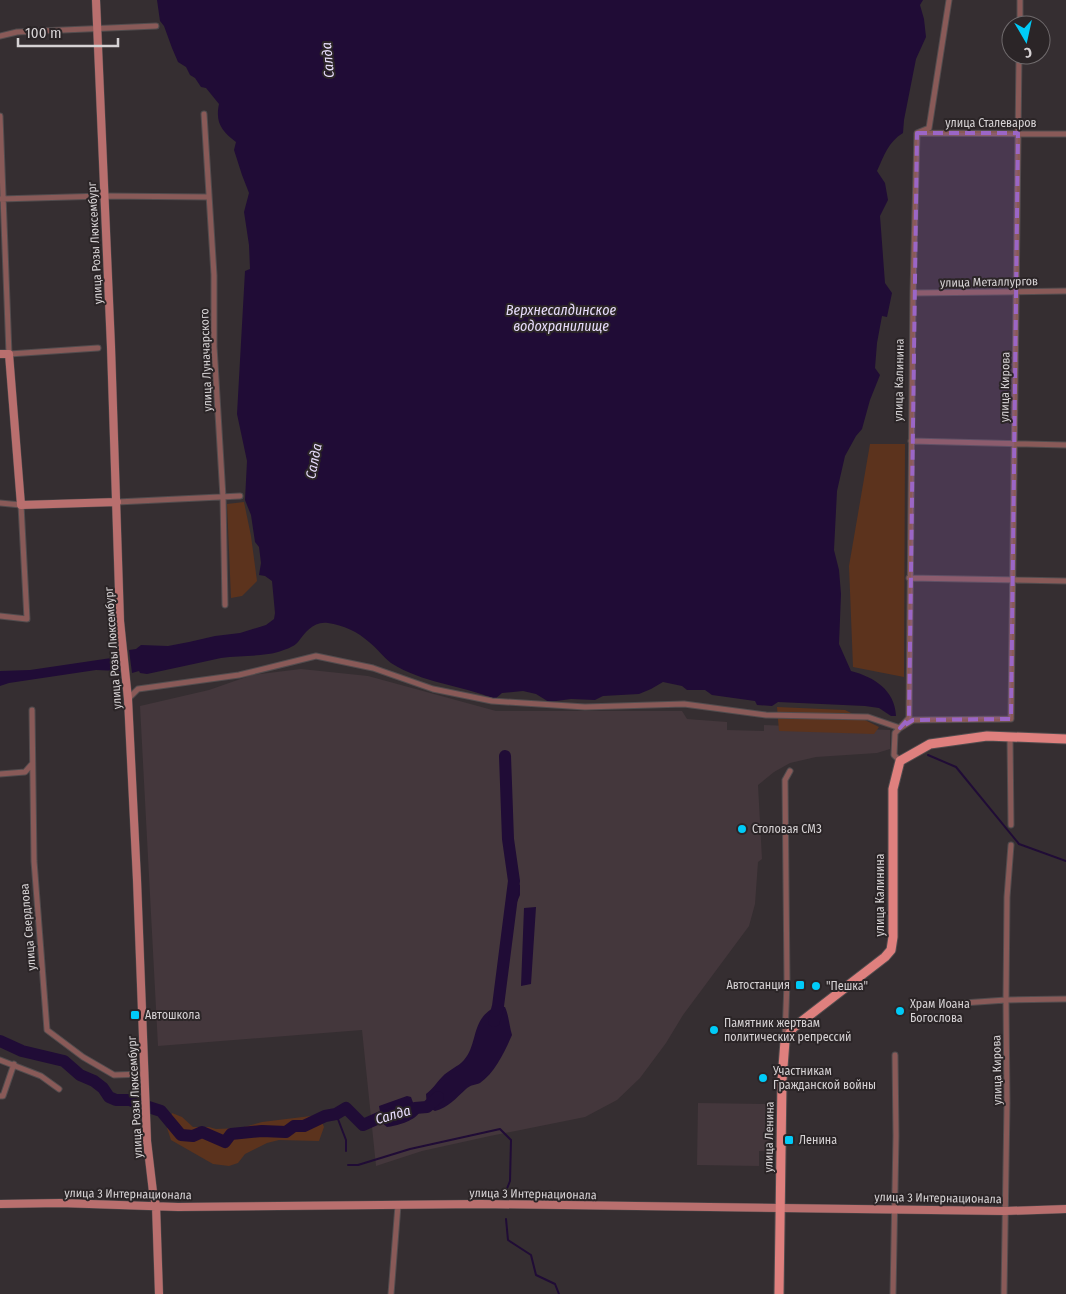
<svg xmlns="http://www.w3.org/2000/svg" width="1066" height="1294" font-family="'Fira Sans Condensed',sans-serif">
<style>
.built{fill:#44373c}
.green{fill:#5c331d}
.water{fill:#200c36}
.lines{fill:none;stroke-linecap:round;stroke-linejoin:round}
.stream{stroke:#200c36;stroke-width:2}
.river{stroke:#200c36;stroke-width:12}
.street-casing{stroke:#524c4e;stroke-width:7}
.secondary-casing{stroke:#524c4e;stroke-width:9}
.primary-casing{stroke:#524c4e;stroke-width:11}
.street{stroke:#895a58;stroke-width:5}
.secondary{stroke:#b96f6e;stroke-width:8}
.primary{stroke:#df807e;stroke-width:9}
.marked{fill:#9b66c6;fill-opacity:0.2;stroke:#9b66c6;stroke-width:4;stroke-dasharray:10 6;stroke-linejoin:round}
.poi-dot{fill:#00cbf8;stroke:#2b2527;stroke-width:2}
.labels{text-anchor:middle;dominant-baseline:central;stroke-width:4;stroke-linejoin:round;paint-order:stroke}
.street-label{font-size:12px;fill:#d6d2d4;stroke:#2b2527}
.poi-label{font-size:12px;fill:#d6d2d4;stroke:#2b2527;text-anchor:start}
.water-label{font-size:14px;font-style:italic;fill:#e7dcfb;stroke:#2b2527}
</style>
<rect width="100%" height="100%" fill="#352e31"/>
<path class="built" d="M 301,669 L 368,676 L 496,711 L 682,711 L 687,719 L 727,722 L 727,730 L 764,731 L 764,725 L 890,730 L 890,749 L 877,753 L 816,757 L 790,763 L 774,772 L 758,785 L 762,859 L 758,862 L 755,904 L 749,926 L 683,1015 L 666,1043 L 640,1078 L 617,1100 L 585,1117 L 490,1136 L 422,1151 L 376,1166 L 362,1030 L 158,1046 L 140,706 L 209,690 L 252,675 Z
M 698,1103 L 771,1104 L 767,1118 L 771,1151 L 759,1151 L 759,1166 L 697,1165 Z"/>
<path class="green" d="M 870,444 L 905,444 L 904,677 L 853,667 L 849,566 Z
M 244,502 L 251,536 L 257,581 L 242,596 L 231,598 L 227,504 Z
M 777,707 L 845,710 L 879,727 L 874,734 L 779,731 Z
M 172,1113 L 182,1117 L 193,1127 L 209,1127 L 216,1129 L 241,1128 L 262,1122 L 319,1115 L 324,1127 L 319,1141 L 279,1140 L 267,1143 L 245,1154 L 238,1163 L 229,1166 L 213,1164 L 171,1140 L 167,1128 Z"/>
<path class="water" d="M 157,0 L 923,0 L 920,5 L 924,19 L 926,37 L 916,59 L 904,120 L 903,133 C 888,142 884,156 877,171 L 885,183 L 888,200 L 880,216 L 885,283 L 892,293 L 887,317 L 882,316 L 877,343 L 875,368 L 880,375 L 870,400 L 862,429 L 856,436 L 845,456 L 837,491 L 834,550 L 839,570 L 841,594 L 839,644 L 851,671 C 874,677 895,690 896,716 L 891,716 L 879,708 L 865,706 L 778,702 L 772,706 L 757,705 L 755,701 L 712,695 L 705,690 L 687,690 L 682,686 L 663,682 L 651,689 L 639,694 L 603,696 L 595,700 L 571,699 L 549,702 L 536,694 L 523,691 L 502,693 L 495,699 C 461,685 422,683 391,663 C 383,657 377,648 369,642 C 358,632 343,625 328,623 C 313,621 306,632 298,642 C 294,647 284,650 278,652 C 260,657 240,655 221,658 C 197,663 172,669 147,674 L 140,673 L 139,671 L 132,673 L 129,650 L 136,649 L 141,645 L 168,646 L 189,642 L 215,636 L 240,633 L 266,625 L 274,619 L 275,613 L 272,581 L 265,576 L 259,575 L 261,563 L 259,547 L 255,542 L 251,515 L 245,500 L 247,461 L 237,414 L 245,271 L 250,269 L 249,245 L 244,212 L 249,193 L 242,175 L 234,150 L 236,142 C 222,131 215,123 219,104 L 206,88 L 201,87 L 195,78 L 190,75 L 186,67 L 178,62 L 172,48 L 164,26 L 160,21 Z
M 118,657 L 120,671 L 96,670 L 9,683 L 0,686 L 0,671 L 30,670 Z
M 514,881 L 520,885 L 520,895 L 509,921 L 507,914 L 510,886 L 511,882 Z
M 536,907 L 531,984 L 521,986 L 524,908 Z
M 498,1006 L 505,1007 C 509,1016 509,1025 512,1035 C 505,1051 495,1073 480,1083 C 475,1085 470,1085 466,1089 C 456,1098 448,1108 435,1111 L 427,1107 L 426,1094 C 433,1089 436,1083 442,1077 C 448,1070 458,1067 464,1060 C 479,1043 470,1017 498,1006 Z
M 407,1096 L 411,1097 L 415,1108 L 419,1113 C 414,1121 396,1126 387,1127 L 382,1123 L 379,1106 Z"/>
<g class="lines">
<path class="stream" d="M 928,755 L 956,767 L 1019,844 L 1066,861
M 336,1114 L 346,1140 L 346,1151
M 348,1165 L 358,1165 L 410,1149 L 500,1129 L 511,1140 L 510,1181 L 506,1191
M 506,1219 L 508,1240 L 531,1255 L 536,1275 L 555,1284 L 559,1294"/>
<path class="river" d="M 494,1021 L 498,1006 L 514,881 L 508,839 L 505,756
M 0,1041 L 22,1051 L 64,1061 L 80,1075 L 94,1081 L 103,1088 L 109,1097 L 116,1100 L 130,1100 L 136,1103 L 161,1111 L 181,1135 L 193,1136 L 202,1132 L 225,1142 L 231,1134 L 262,1131 L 286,1132 L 294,1126 L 304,1126 L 325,1116 L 336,1114 L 346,1108 L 363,1125 L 381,1117 L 415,1108 L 427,1107 L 438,1097"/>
<defs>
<path id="street" d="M 1020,25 L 1020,0
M 0,36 L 17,32 L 156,26
M 204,114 L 214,275 L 214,346 L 223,497 L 225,605
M 0,116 L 9,354 L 98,348
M 920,133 L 1066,134
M 0,199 L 104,196 L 208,197
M 913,293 L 1066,291
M 911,441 L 1066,445
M 117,502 L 240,496
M 0,503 L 21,505 L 27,619 L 0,616
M 909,578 L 1066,581
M 128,699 L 138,689 L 239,675 L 316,656 L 373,668 L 433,689 L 492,701 L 585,707 L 684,704 L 766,715 L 868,717 L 900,728 L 913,720 L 1011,719 L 1019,55
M 32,710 L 34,861 L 47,1030 L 83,1057 L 114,1075 L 145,1074
M 1010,737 L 1011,825
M 900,761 L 894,755 L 895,733 L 909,718 L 913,293 L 917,133 L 929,128 L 949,0
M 0,774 L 25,772 L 32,764
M 963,1003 L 1006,1000 L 1066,999
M 785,1037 L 787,982 L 785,780 L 790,771
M 0,1060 L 41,1076 L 59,1089
M 0,1096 L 3,1096 L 14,1064
M 391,1294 L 398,1205
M 893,1294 L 896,1136 L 895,1055
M 1004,1294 L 1007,1103 L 1006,1000 L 1007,897 L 1011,845"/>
<path id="secondary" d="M 96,0 L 111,347 L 120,621 L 128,699 L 137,880 L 147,1141 L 153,1192 L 156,1205 L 159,1294
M 0,354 L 9,354 L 21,505 L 117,502
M 0,1204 L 60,1203 L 178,1207 L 481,1204 L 1005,1211 L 1066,1209"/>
<path id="primary" d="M 779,1294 L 782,1080 L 785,1041 L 793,1028 L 885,957 L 891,950 L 893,937 L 893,789 L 900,761 L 930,744 L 987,736 L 1066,739"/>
</defs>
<use href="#street" class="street-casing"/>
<use href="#secondary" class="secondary-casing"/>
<use href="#primary" class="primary-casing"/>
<use href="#street" class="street"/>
<use href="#secondary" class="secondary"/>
<use href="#primary" class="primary"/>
</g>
<path class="marked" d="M 917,133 L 1018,133 L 1011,719 L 913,720 L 900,728 L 909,718 Z"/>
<g class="poi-dot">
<circle cx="742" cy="829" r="5"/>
<rect x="795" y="980" width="10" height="10" rx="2.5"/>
<circle cx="816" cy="986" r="5"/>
<circle cx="900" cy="1011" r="5"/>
<rect x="130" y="1010" width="10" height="10" rx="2.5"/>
<circle cx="714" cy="1030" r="5"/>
<circle cx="763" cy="1078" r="5"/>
<rect x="784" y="1135" width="10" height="10" rx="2.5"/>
</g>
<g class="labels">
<g class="street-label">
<text x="991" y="123">улица Сталеваров</text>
<text transform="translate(95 243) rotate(-93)">улица Розы Люксембург</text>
<text transform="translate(989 282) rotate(-1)">улица Металлургов</text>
<text transform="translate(206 360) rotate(-92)">улица Луначарского</text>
<text transform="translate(899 380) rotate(-89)">улица Калинина</text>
<text transform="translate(1005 387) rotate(-89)">улица Кирова</text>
<text transform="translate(113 648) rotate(-94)">улица Розы Люксембург</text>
<text transform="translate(880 895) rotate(-90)">улица Калинина</text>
<text transform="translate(28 927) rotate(-95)">улица Свердлова</text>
<text transform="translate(997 1070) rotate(-91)">улица Кирова</text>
<text transform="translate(135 1097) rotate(-93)">улица Розы Люксембург</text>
<text transform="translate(769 1137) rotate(-89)">улица Ленина</text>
<text transform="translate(128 1194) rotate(1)">улица 3 Интернационала</text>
<text transform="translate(533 1194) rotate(1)">улица 3 Интернационала</text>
<text transform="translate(938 1198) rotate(1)">улица 3 Интернационала</text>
</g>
<g class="poi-label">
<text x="752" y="829">Столовая СМЗ</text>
<text x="790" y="985" text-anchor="end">Автостанция</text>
<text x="826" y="986">"Пешка"</text>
<text x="910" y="1004">Храм Иоана<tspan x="910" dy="14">Богослова</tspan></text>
<text x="145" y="1015">Автошкола</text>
<text x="724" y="1023">Памятник жертвам<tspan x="724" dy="14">политических репрессий</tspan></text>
<text x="773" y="1071">Участникам<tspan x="773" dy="14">Гражданской войны</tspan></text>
<text x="799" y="1140">Ленина</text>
</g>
<g class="water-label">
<text transform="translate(328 60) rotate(-95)">Салда</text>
<text x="561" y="310">Верхнесалдинское<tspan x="561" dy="16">водохранилище</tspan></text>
<text transform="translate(314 461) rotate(-79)">Салда</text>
<text transform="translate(393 1115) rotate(-16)">Салда</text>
</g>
</g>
<g transform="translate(1026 40) rotate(171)"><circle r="24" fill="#2b2527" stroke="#6f6a6c"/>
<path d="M0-4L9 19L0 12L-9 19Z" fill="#00cbf8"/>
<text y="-8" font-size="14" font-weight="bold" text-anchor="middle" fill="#d6d2d4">С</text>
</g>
<path d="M18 38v8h100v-8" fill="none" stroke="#d6d2d4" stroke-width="2.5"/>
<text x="25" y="38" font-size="15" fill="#d6d2d4" stroke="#2b2527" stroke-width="4" paint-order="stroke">100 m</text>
</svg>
